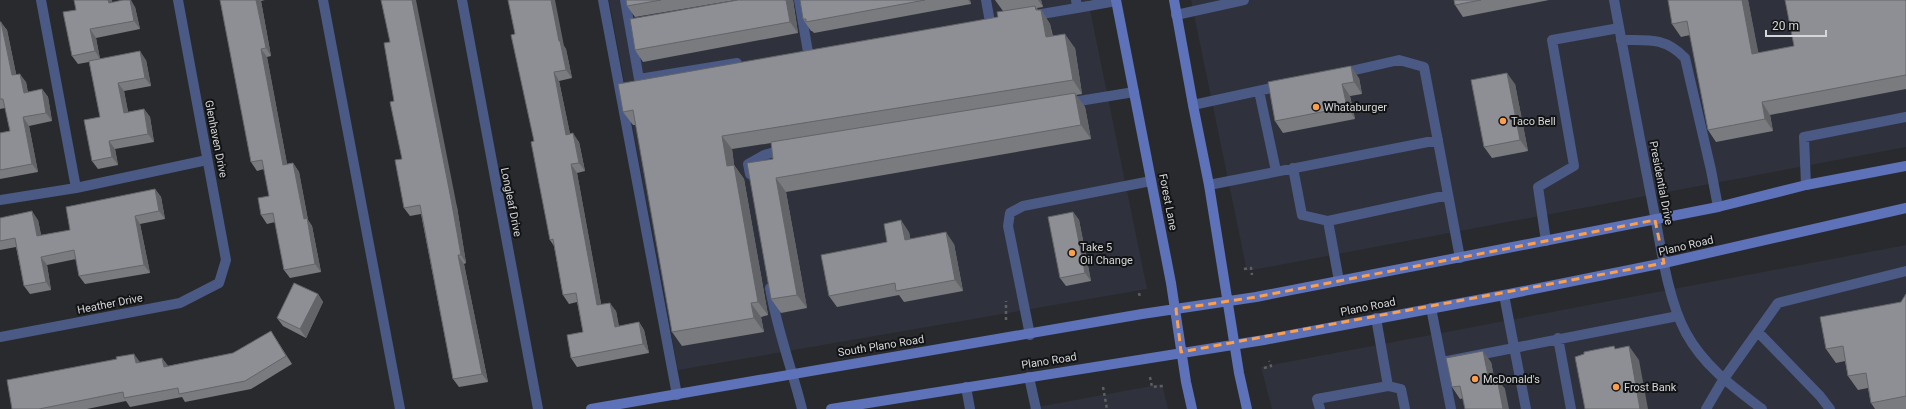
<svg xmlns="http://www.w3.org/2000/svg" width="1906" height="409" font-family="Roboto,sans-serif">
<style>
.built{fill:#2f323c}
.lines{fill:none;stroke-linecap:round;stroke-linejoin:round}
.path{stroke:#5e5f62;stroke-width:2.5;stroke-dasharray:3 3;stroke-linecap:butt}
.lane{stroke:#4b5985;stroke-width:10}
.street{stroke:#4b5985;stroke-width:10}
.secondary{stroke:#5d72b8;stroke-width:10}
.wall{fill:#797b7f}
.shaded-wall{fill:#636468}
.building{fill:#8d8f94;stroke:#636468}
.marked{fill:none;stroke:#f99f4d;stroke-width:3;stroke-dasharray:8 5;stroke-linejoin:round}
.poi-dot{fill:#f99f4d;stroke:#121314;stroke-width:1.5}
.labels{text-anchor:middle;dominant-baseline:central;stroke-width:4;stroke-linejoin:round;paint-order:stroke}
.poi-label{font-size:11px;fill:#d5d6d8;stroke:#121314;text-anchor:start}
.street-label{font-size:11px;fill:#d5d6d8;stroke:#121314}
</style>
<rect width="100%" height="100%" fill="#292a2e"/>
<path class="built" d="M 609,0 L 1088,0 L 1147,289 L 678,370 Z
M 1191,0 L 1906,0 L 1906,147 L 1247,271 Z
M 1906,245 L 1906,409 L 1272,409 L 1261,367 Z
M 1162,384 L 1168,409 L 1027,409 Z"/>
<g class="lines">
<path class="path" d="M 1244,269 L 1251,268 L 1252,275
M 1139,293 L 1140,297
M 1006,320 L 1006,301
M 1264,368 L 1271,366 L 1269,361
M 1150,377 L 1152,387 L 1164,386
M 1103,387 L 1107,409"/>
<path class="lane" d="M 41,0 L 76,188
M 323,0 L 400,409
M 603,0 L 677,395
M 625,0 L 639,79 L 737,63
M 799,0 L 808,52
M 986,0 L 990,22
M 1076,0 L 1077,8 L 1116,1
M 1176,15 L 1244,0
M 1030,16 L 1077,8
M 1621,40 C 1648,40 1665,37 1685,58 L 1711,170 L 1718,207
M 1342,73 L 1399,60 L 1424,67 L 1460,258
M 1259,91 L 1276,171
M 1067,103 L 1134,92
M 1193,105 L 1281,86
M 1293,168 L 1302,215 L 1328,221 L 1339,281
M 750,174 L 748,164 L 764,155 L 785,149
M 1209,185 L 1438,140
M 1806,185 L 1804,137 L 1906,117
M 0,200 L 76,188 L 207,160
M 1328,221 L 1448,195
M 1546,241 L 1538,187 L 1574,166 L 1552,40 L 1619,28
M 770,288 C 777,330 792,369 802,409
M 1504,295 L 1526,409
M 1431,308 L 1451,409
M 1758,332 L 1820,396 L 1830,409
M 1030,335 L 1008,226 L 1010,213 L 1023,206 L 1151,181
M 1558,338 L 1571,409
M 1442,362 L 1678,316
M 1029,377 L 1036,409
M 1388,386 L 1401,389 L 1405,409
M 966,387 L 970,409
M 1320,409 L 1317,399 L 1388,386 L 1376,318
M 1706,409 L 1723,380 L 1778,303 L 1906,271"/>
<path class="street" d="M 462,0 L 538,409
M 1614,0 C 1627,70 1640,141 1654,211 C 1661,248 1668,300 1686,333 C 1704,366 1733,387 1762,409
M 0,337 L 180,303 L 219,283 L 226,260 L 178,0"/>
<path class="secondary" d="M 1116,0 L 1171,283 L 1186,382 L 1192,409
M 1174,0 L 1193,105 L 1209,185 L 1239,373 L 1247,409
M 591,409 L 1142,314 L 1256,297 L 1718,207 L 1806,185 L 1906,166
M 831,409 L 1264,340 L 1504,295 L 1664,263 L 1906,208"/>
</g>
<path class="wall" d="M 220,0 L 265,0 L 261,1 L 271,56 L 267,57 L 287,164 L 293,163 L 299,172 L 308,220 L 312,226 L 321,272 L 290,278 L 284,270 L 275,222 L 267,224 L 261,215 L 269,196 L 264,169 L 257,171 L 251,162 Z
M 626,0 L 736,0 L 635,17 L 627,6 Z
M 738,0 L 793,0 L 798,33 L 643,62 L 635,50 Z
M 800,0 L 970,0 L 971,4 L 814,33 L 812,31 L 811,31 L 803,19 Z
M 995,0 L 1041,0 L 1043,7 L 1037,8 L 1038,10 L 1041,10 L 1050,24 L 1053,36 L 1075,48 L 1082,94 L 1076,95 L 1085,107 L 1091,139 L 786,192 L 807,308 L 781,313 L 771,299 L 773,159 L 771,143 L 732,149 L 734,165 L 744,179 L 768,315 L 761,317 L 764,332 L 682,346 L 672,332 L 636,125 L 633,125 L 623,112 L 998,17 L 1003,11 Z
M 1454,0 L 1549,0 L 1463,17 L 1455,5 Z
M 1748,0 L 1758,53 L 1794,46 L 1906,0 L 1906,89 L 1770,115 L 1773,131 L 1716,142 L 1708,130 L 1690,35 L 1681,37 L 1672,24 Z
M 113,2 L 135,7 L 140,29 L 96,38 L 100,59 L 146,60 L 151,86 L 124,91 L 128,112 L 144,109 L 150,117 L 154,142 L 115,149 L 118,165 L 98,169 L 92,161 L 100,117 L 89,62 L 78,64 L 72,56 L 76,10 Z
M 0,22 L 7,30 L 16,74 L 26,82 L 28,92 L 42,89 L 48,97 L 52,121 L 29,126 L 38,172 L 0,179 L 0,133 L 10,131 L 5,108 L 0,109 Z
M 515,34 L 564,46 L 566,49 L 572,78 L 559,81 L 570,134 L 579,142 L 585,171 L 577,173 L 601,304 L 616,311 L 619,326 L 639,322 L 644,330 L 649,353 L 577,367 L 571,358 L 583,332 L 577,302 L 569,304 L 563,295 L 554,246 L 550,240 L 534,141 Z
M 390,42 L 457,207 L 466,263 L 464,264 L 488,382 L 459,387 L 453,379 L 421,214 L 410,216 L 404,208 L 402,159 L 394,101 Z
M 1359,78 L 1362,94 L 1350,96 L 1355,119 L 1283,133 L 1275,121 L 1268,82 Z
M 1515,84 L 1528,151 L 1492,158 L 1484,147 Z
M 155,189 L 161,197 L 165,219 L 140,224 L 150,273 L 85,284 L 79,276 L 76,259 L 47,265 L 51,290 L 30,294 L 24,286 L 16,247 L 0,250 L 0,218 L 38,220 L 41,235 L 70,230 Z
M 1073,212 L 1079,220 L 1091,281 L 1066,286 L 1060,278 Z
M 909,232 L 910,239 L 954,244 L 963,291 L 904,302 L 899,295 L 837,307 L 829,296 L 887,242 Z
M 318,294 L 323,302 L 306,338 L 283,326 L 277,318 Z
M 1906,294 L 1906,409 L 1875,409 L 1871,403 L 1868,388 L 1858,390 L 1848,376 L 1845,361 L 1836,363 L 1826,349 L 1901,302 Z
M 276,339 L 292,364 L 251,389 L 185,402 L 182,397 L 130,407 L 126,401 L 87,409 L 12,409 L 117,359 L 140,362 L 140,363 L 162,358 L 168,366 L 233,353 Z
M 1491,362 L 1494,378 L 1505,389 L 1460,399 L 1452,387 Z"/>
<path class="shaded-wall" d="M 108,0 L 112,0 L 114,11 L 109,3 Z
M 130,0 L 131,0 L 135,7 L 140,29 L 134,21 Z
M 256,0 L 260,0 L 261,1 L 271,56 L 266,48 Z
M 412,0 L 416,0 L 457,207 L 466,263 L 461,255 Z
M 551,0 L 555,0 L 564,46 L 566,49 L 572,78 L 566,70 L 559,41 Z
M 786,0 L 793,0 L 798,33 L 790,22 Z
M 968,0 L 970,0 L 971,4 Z
M 1038,0 L 1041,0 L 1043,7 Z
M 1742,0 L 1748,0 L 1761,66 L 1752,54 Z
M 1035,6 L 1042,15 L 1041,10 L 1050,24 L 1055,51 L 1046,37 L 1036,10 Z
M 1,22 L 7,30 L 18,83 L 12,75 Z
M 90,29 L 96,38 L 100,59 L 95,51 Z
M 1065,34 L 1075,48 L 1082,94 L 1073,80 Z
M 261,49 L 267,57 L 289,174 L 283,165 Z
M 140,51 L 146,60 L 151,86 L 145,78 Z
M 1351,66 L 1359,78 L 1362,94 L 1354,82 Z
M 554,72 L 559,81 L 572,143 L 566,135 Z
M 1507,73 L 1515,84 L 1528,151 L 1520,140 Z
M 20,74 L 26,82 L 29,101 L 24,93 Z
M 118,83 L 124,91 L 130,121 L 124,113 Z
M 1342,84 L 1350,96 L 1355,119 L 1347,107 Z
M 42,89 L 48,97 L 52,121 L 46,113 Z
M 1075,93 L 1085,107 L 1091,139 L 1081,125 Z
M 1762,102 L 1770,115 L 1773,131 L 1765,119 Z
M 144,109 L 150,117 L 154,142 L 148,134 Z
M 23,117 L 29,126 L 38,172 L 32,164 Z
M 573,133 L 579,142 L 585,171 L 579,163 Z
M 722,136 L 732,149 L 734,165 L 744,179 L 768,315 L 758,302 L 727,166 Z
M 109,141 L 115,149 L 118,165 L 112,157 Z
M 293,163 L 299,172 L 308,220 L 312,226 L 321,272 L 315,264 L 304,219 Z
M 571,164 L 577,173 L 603,314 L 597,305 Z
M 776,178 L 786,192 L 807,308 L 797,295 Z
M 155,189 L 161,197 L 165,219 L 159,211 Z
M 32,211 L 38,220 L 43,245 L 37,236 Z
M 1073,212 L 1079,220 L 1091,281 L 1085,273 Z
M 135,216 L 140,224 L 150,273 L 144,265 Z
M 901,220 L 909,232 L 913,252 L 905,240 Z
M 946,232 L 954,244 L 963,291 L 955,280 Z
M 458,255 L 464,264 L 488,382 L 482,374 Z
M 41,257 L 47,265 L 51,290 L 46,282 Z
M 318,294 L 323,302 L 306,338 L 300,329 Z
M 610,303 L 616,311 L 620,335 L 615,327 Z
M 751,303 L 761,317 L 764,332 L 754,318 Z
M 639,322 L 644,330 L 649,353 L 643,344 Z
M 271,331 L 276,339 L 292,364 L 286,356 Z
M 1629,346 L 1639,360 L 1648,409 L 1640,409 Z
M 1483,351 L 1491,362 L 1497,391 L 1489,380 Z
M 134,354 L 140,362 L 141,372 L 136,363 Z
M 162,358 L 168,366 L 164,367 Z
M 1497,378 L 1505,389 L 1509,409 L 1503,409 Z"/>
<path class="building" d="M 74,0 L 108,0 L 109,3 L 123,0 L 130,0 L 134,21 L 90,29 L 95,51 L 72,56 L 63,12 L 76,10 Z
M 220,0 L 256,0 L 266,48 L 261,49 L 283,165 L 293,163 L 304,219 L 307,218 L 315,264 L 284,270 L 273,213 L 261,215 L 258,198 L 269,196 L 262,160 L 251,162 Z
M 381,0 L 412,0 L 451,199 L 461,255 L 458,255 L 482,374 L 453,379 L 420,205 L 404,208 L 395,160 L 402,159 L 390,102 L 394,101 L 384,43 L 390,42 Z
M 508,0 L 551,0 L 559,41 L 560,41 L 566,70 L 554,72 L 566,135 L 573,133 L 579,163 L 571,164 L 597,305 L 610,303 L 615,327 L 639,322 L 643,344 L 571,358 L 567,335 L 583,332 L 576,293 L 563,295 L 553,239 L 550,240 L 531,142 L 534,141 L 511,35 L 515,34 Z
M 626,0 L 661,0 L 627,6 Z
M 738,0 L 786,0 L 790,22 L 635,50 L 630,19 Z
M 800,0 L 925,0 L 806,22 L 806,19 L 803,19 Z
M 1454,0 L 1481,0 L 1455,5 Z
M 1668,0 L 1742,0 L 1752,54 L 1794,46 L 1785,0 L 1906,0 L 1906,75 L 1762,102 L 1765,119 L 1708,130 L 1687,21 L 1672,24 Z
M 1035,6 L 1036,10 L 1041,10 L 1046,37 L 1065,34 L 1073,80 L 722,136 L 727,166 L 734,165 L 758,302 L 751,303 L 754,318 L 672,332 L 633,110 L 623,112 L 618,84 L 998,17 L 997,12 Z
M 0,22 L 1,22 L 12,75 L 20,74 L 24,93 L 42,89 L 46,113 L 23,117 L 32,164 L 0,170 L 0,133 L 10,131 L 3,99 L 0,99 Z
M 140,51 L 145,78 L 118,83 L 124,113 L 144,109 L 148,134 L 109,141 L 112,157 L 92,161 L 84,120 L 100,117 L 89,61 Z
M 1351,66 L 1354,82 L 1342,84 L 1347,107 L 1275,121 L 1268,82 Z
M 1507,73 L 1520,140 L 1484,147 L 1471,80 Z
M 1075,93 L 1081,125 L 776,178 L 797,295 L 771,299 L 747,163 L 773,159 L 771,142 Z
M 155,189 L 159,211 L 135,216 L 144,265 L 79,276 L 74,250 L 41,257 L 46,282 L 24,286 L 15,238 L 0,241 L 0,218 L 32,211 L 37,236 L 70,230 L 66,207 Z
M 1073,212 L 1085,273 L 1060,278 L 1048,217 Z
M 901,220 L 905,240 L 946,232 L 955,280 L 896,291 L 895,283 L 829,296 L 821,255 L 887,242 L 884,224 Z
M 294,283 L 318,294 L 300,329 L 277,318 Z
M 1906,294 L 1906,396 L 1871,403 L 1866,373 L 1848,376 L 1843,346 L 1826,349 L 1820,317 L 1901,302 Z
M 271,331 L 286,356 L 245,381 L 179,394 L 178,388 L 124,398 L 123,392 L 39,409 L 12,409 L 7,380 L 117,359 L 116,357 L 134,354 L 136,363 L 162,358 L 164,367 L 233,353 Z
M 1614,346 L 1615,349 L 1629,346 L 1640,409 L 1585,409 L 1575,357 L 1584,354 L 1584,352 Z
M 1483,351 L 1489,380 L 1497,378 L 1503,409 L 1465,409 L 1460,386 L 1452,387 L 1446,358 Z"/>
<path class="marked" d="M 1655,220 L 1664,263 L 1181,352 L 1176,309 L 1256,297 Z"/>
<g class="poi-dot">
<circle cx="1316" cy="107" r="4"/>
<circle cx="1503" cy="121" r="4"/>
<circle cx="1072" cy="253" r="4"/>
<circle cx="1475" cy="379" r="4"/>
<circle cx="1616" cy="387" r="4"/>
</g>
<g class="labels">
<g class="poi-label">
<text x="1324" y="107">Whataburger</text>
<text x="1511" y="121">Taco Bell</text>
<text x="1080" y="247">Take 5<tspan x="1080" dy="13">Oil Change</tspan></text>
<text x="1483" y="379">McDonald's</text>
<text x="1624" y="387">Frost Bank</text>
</g>
<g class="street-label">
<text transform="translate(216 139) rotate(79)">Glenhaven Drive</text>
<text transform="translate(1661 183) rotate(79)">Presidential Drive</text>
<text transform="translate(511 202) rotate(79)">Longleaf Drive</text>
<text transform="translate(1168 202) rotate(79)">Forest Lane</text>
<text transform="translate(1686 246) rotate(-13)">Plano Road</text>
<text transform="translate(110 304) rotate(-11)">Heather Drive</text>
<text transform="translate(1368 307) rotate(-11)">Plano Road</text>
<text transform="translate(881 346) rotate(-9)">South Plano Road</text>
<text transform="translate(1049 361) rotate(-9)">Plano Road</text>
</g>
</g>
<path d="M1766 30v6h60v-6" fill="none" stroke="#d5d6d8" stroke-width="2"/>
<text x="1772" y="30" font-size="12" fill="#d5d6d8" stroke="#121314" stroke-width="3" paint-order="stroke">20 m</text>
</svg>
